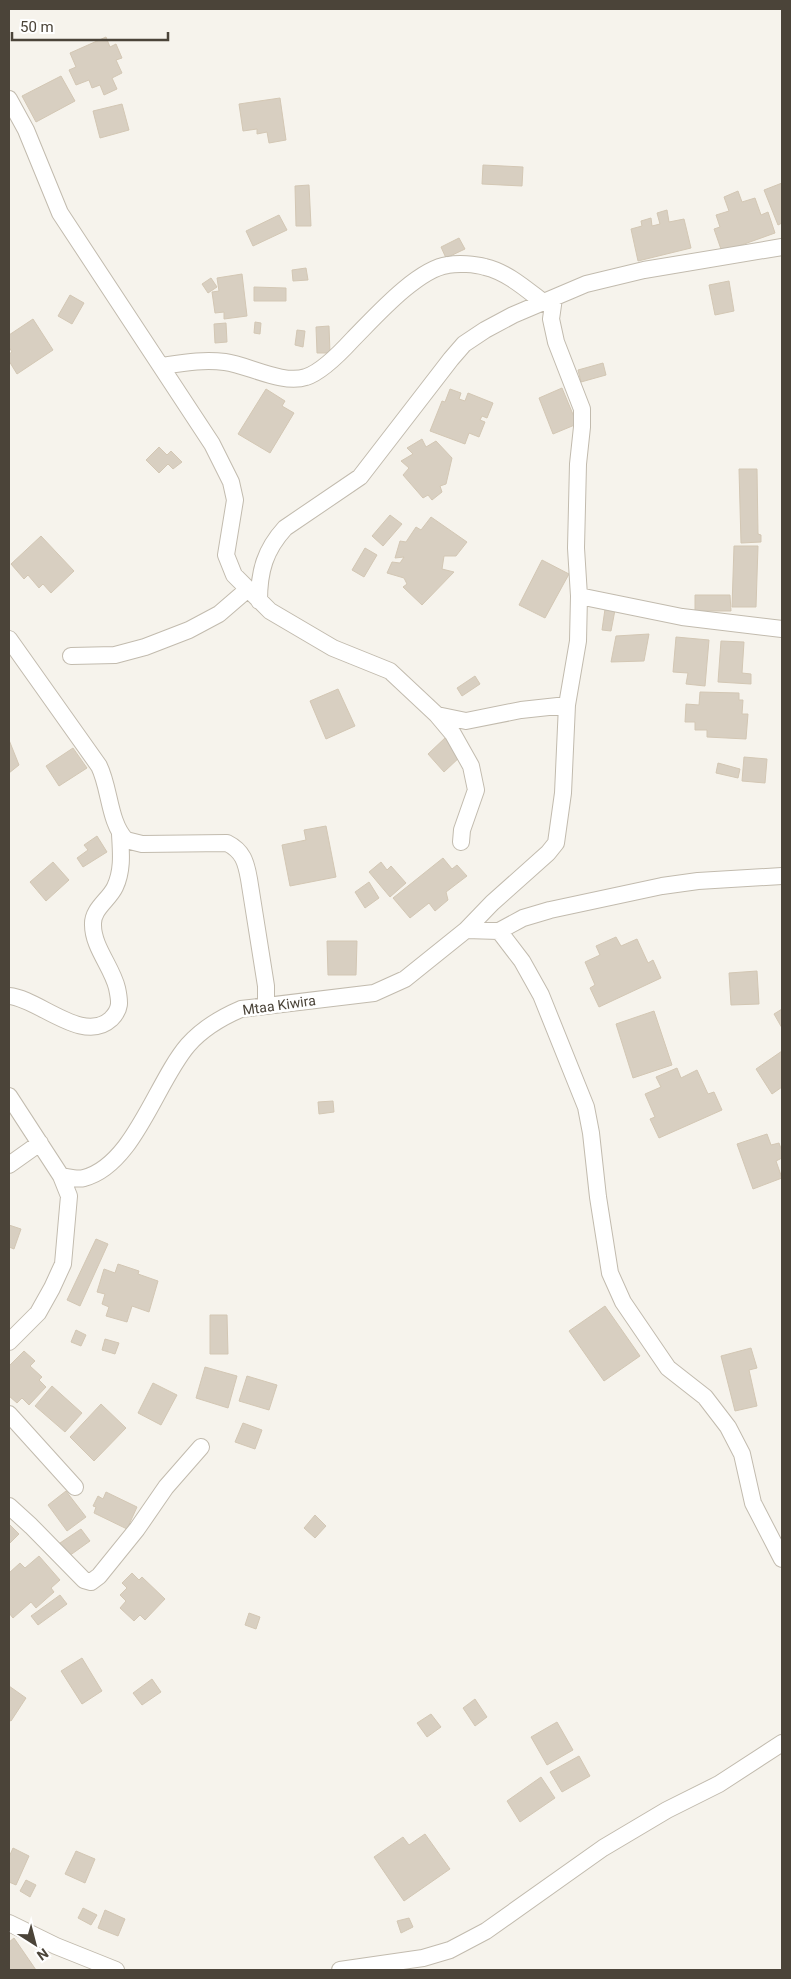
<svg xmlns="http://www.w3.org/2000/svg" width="791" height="1979" font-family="Roboto,sans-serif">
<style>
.building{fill:#d8cfc1;stroke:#d3c7b4}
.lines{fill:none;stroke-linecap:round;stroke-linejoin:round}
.street-casing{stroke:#c2bbae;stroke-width:18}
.street{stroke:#fff;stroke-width:16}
.labels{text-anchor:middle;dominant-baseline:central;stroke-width:5;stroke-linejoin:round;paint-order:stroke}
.street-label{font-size:14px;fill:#4b4439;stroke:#fff}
</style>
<rect width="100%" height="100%" fill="#f6f3ec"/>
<path class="building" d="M 106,37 L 110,47 L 116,44 L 122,58 L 116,60 L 122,73 L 112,78 L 117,89 L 104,95 L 100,85 L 92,88 L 89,80 L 76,85 L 69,70 L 76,67 L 70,53 Z
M 61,76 L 75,101 L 36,122 L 22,96 Z
M 280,98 L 286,140 L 269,143 L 267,132 L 257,134 L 257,129 L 243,131 L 239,104 Z
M 122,104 L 129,130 L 100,138 L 93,111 Z
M 483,165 L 523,167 L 522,186 L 482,184 Z
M 782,183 L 782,223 L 778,225 L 764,190 Z
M 309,185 L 311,226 L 296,226 L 295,186 Z
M 738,191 L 742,202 L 755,198 L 761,215 L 768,212 L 775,233 L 722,252 L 714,229 L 720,227 L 716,215 L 729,211 L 724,197 Z
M 667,210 L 669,222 L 684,219 L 691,248 L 638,261 L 631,229 L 642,226 L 641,221 L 651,218 L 652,226 L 660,224 L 657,213 Z
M 279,215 L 287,230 L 253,246 L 246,231 Z
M 459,238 L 465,249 L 446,258 L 441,247 Z
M 306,268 L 308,280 L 293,281 L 292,270 Z
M 242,274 L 247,316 L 224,319 L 224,312 L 215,313 L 212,292 L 219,291 L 217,278 Z
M 211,278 L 217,287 L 208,293 L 202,284 Z
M 729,281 L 734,311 L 715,315 L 709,285 Z
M 254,287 L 286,288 L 286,301 L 254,301 Z
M 70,295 L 84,303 L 72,324 L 58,316 Z
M 33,319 L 53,350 L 17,374 L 9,361 L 9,354 L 12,352 L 9,347 L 9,335 Z
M 255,322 L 261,323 L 260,334 L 254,333 Z
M 226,323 L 227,342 L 215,343 L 214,324 Z
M 329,326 L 330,353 L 317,353 L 316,327 Z
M 297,330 L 305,331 L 303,347 L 295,345 Z
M 603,363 L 606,375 L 581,382 L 578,370 Z
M 562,388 L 577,424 L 553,434 L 539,398 Z
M 266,389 L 285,401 L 282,406 L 294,413 L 270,453 L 238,434 Z
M 450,389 L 461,393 L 459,399 L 465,401 L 468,393 L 493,403 L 487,418 L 482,416 L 480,420 L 485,422 L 479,437 L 469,433 L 465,444 L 430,431 L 442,401 L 445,402 Z
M 422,439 L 426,447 L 436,441 L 452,458 L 446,484 L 440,486 L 442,492 L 432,500 L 428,495 L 423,498 L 403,475 L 409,468 L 401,461 L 413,454 L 407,448 Z
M 159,447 L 167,455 L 171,451 L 182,462 L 173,469 L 168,464 L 159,473 L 146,460 Z
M 739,469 L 757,469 L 758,534 L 761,535 L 761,542 L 741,543 Z
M 390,515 L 402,524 L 383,546 L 372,536 Z
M 431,517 L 467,542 L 456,556 L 444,556 L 442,569 L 454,572 L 422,605 L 403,587 L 407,584 L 404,578 L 387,573 L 392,562 L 400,563 L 404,557 L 395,558 L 400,541 L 406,542 L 416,527 L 421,530 Z
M 41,536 L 74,571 L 51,593 L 43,584 L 39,588 L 28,575 L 24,579 L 11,564 Z
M 734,546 L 758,546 L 756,607 L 732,607 Z
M 365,548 L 377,555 L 364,577 L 352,570 Z
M 542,560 L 569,574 L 545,618 L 519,605 Z
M 695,595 L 730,595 L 731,611 L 695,611 Z
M 605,609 L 615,610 L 611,631 L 602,630 Z
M 649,634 L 644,661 L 611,662 L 616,636 Z
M 676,637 L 709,640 L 705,686 L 686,684 L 688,673 L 673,672 Z
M 721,641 L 744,642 L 742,673 L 751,674 L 751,684 L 718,682 Z
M 475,676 L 480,684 L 462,696 L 457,688 Z
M 338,689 L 355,726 L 326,739 L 310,701 Z
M 700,692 L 739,693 L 739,700 L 743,700 L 742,714 L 748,714 L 746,739 L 707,737 L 707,730 L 695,730 L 695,722 L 685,722 L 686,704 L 699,705 Z
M 446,737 L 462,755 L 444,772 L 428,754 Z
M 9,740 L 19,765 L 9,773 Z
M 73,748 L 87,768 L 59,786 L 46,766 Z
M 744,757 L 767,759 L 765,783 L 742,781 Z
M 718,763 L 740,769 L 738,778 L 716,773 Z
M 326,826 L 336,877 L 290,886 L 282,845 L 306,840 L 304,830 Z
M 97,836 L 107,852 L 83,867 L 77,858 L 88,850 L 84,845 Z
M 443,858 L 452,869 L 457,865 L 467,876 L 446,892 L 448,900 L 435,911 L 429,903 L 410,918 L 393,898 Z
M 53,862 L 69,880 L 46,901 L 30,882 Z
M 381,862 L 387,870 L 391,866 L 406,883 L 390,897 L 369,872 Z
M 369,882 L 379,898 L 365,908 L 355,892 Z
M 616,937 L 621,946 L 637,939 L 648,963 L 653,960 L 661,978 L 599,1007 L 590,988 L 595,985 L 585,962 L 600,955 L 596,946 Z
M 327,941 L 357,941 L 356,975 L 328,975 Z
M 757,971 L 759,1004 L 731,1005 L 729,973 Z
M 782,1009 L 782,1028 L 774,1014 Z
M 654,1011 L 672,1065 L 633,1078 L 616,1024 Z
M 782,1051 L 782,1087 L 772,1094 L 756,1069 Z
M 677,1068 L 681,1078 L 697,1070 L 708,1094 L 714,1092 L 722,1110 L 659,1138 L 650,1119 L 655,1117 L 645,1094 L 661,1087 L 656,1077 Z
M 333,1101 L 334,1112 L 319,1114 L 318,1102 Z
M 767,1134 L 771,1145 L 779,1143 L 782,1151 L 782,1158 L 776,1161 L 782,1178 L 753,1189 L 737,1144 Z
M 9,1225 L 21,1229 L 14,1249 L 9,1247 Z
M 96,1239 L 108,1244 L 80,1306 L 67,1300 Z
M 118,1264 L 139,1271 L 138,1274 L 158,1281 L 149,1312 L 132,1306 L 127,1322 L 106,1316 L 109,1307 L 102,1304 L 105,1294 L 97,1292 L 104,1269 L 115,1273 Z
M 605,1306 L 640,1356 L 604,1381 L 569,1331 Z
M 210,1315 L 227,1315 L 228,1354 L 210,1354 Z
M 76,1330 L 86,1335 L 81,1346 L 71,1342 Z
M 105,1339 L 119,1343 L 115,1354 L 102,1350 Z
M 751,1348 L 757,1368 L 749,1370 L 757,1406 L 735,1411 L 721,1356 Z
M 24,1351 L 35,1361 L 30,1366 L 42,1377 L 39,1380 L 46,1387 L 29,1405 L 22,1398 L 17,1403 L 9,1396 L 9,1366 Z
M 205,1367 L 237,1376 L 228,1408 L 196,1398 Z
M 247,1376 L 277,1385 L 269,1410 L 239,1401 Z
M 153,1383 L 177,1395 L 161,1425 L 138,1413 Z
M 52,1386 L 82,1413 L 65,1432 L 35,1406 Z
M 101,1404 L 126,1428 L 94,1461 L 70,1437 Z
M 243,1423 L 262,1430 L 255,1449 L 235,1442 Z
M 66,1491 L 86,1517 L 67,1531 L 48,1505 Z
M 106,1492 L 137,1507 L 127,1529 L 94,1513 L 96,1507 L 93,1506 L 98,1496 L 103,1499 Z
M 315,1515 L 326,1526 L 315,1538 L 304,1528 Z
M 9,1524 L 19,1534 L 9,1544 Z
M 81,1529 L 90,1541 L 69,1556 L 60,1543 Z
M 39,1556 L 60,1580 L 51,1588 L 54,1592 L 36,1608 L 31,1602 L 13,1618 L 9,1613 L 9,1573 L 20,1563 L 25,1568 Z
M 132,1573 L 139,1580 L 142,1577 L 165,1599 L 145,1620 L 140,1615 L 134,1621 L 120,1608 L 126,1601 L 120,1595 L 127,1588 L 122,1583 Z
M 60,1595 L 67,1604 L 38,1625 L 31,1616 Z
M 249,1613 L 260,1617 L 256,1629 L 245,1625 Z
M 82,1658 L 102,1691 L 82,1704 L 61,1671 Z
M 152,1679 L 161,1692 L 142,1705 L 133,1693 Z
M 9,1686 L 26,1698 L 11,1721 L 9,1720 Z
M 475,1699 L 487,1717 L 475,1726 L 463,1708 Z
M 431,1714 L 441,1727 L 427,1737 L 417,1723 Z
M 557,1722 L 573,1750 L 547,1765 L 531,1737 Z
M 579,1756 L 590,1776 L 562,1792 L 550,1772 Z
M 541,1777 L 555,1798 L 520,1822 L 507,1801 Z
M 425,1834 L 450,1869 L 404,1901 L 374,1857 L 403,1837 L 409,1845 Z
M 13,1848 L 29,1856 L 16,1885 L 9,1882 L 9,1857 Z
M 76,1851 L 95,1859 L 85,1883 L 65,1874 Z
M 26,1880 L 36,1885 L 30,1897 L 20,1891 Z
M 83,1908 L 97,1915 L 91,1925 L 78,1918 Z
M 105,1910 L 125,1919 L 118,1936 L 98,1928 Z
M 409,1918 L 413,1927 L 401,1933 L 397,1921 Z
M 14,1938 L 36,1970 L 9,1970 L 9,1942 Z"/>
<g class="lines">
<defs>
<path id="street" d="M 9,99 L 26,130 L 60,213 L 212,444 L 231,482 L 235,500 L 226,555 L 234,575 L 270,611 L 333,648 L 390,671 L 437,715 L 453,734 L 471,766 L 476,790 L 462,830 L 461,842
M 161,366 C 182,363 203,359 225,362 C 248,365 283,385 306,377 C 322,372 342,351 353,339 C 374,318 417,269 448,265 C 458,263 475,264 485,267 C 507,272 526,289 543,302
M 579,596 L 682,617 L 782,629
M 259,601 C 259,571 265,550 285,528 L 360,477 L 451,359 L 464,344 L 485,330 L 513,315 L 586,284 L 644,270 L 782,247
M 9,639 L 99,766 C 110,788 109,823 126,840 L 142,844 L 227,843 C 243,851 246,862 249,879 L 266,986 L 266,1006
M 71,656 L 115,655 L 145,647 L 189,630 L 219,614 L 248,589
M 437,715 L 466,721 L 521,710 L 567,705
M 466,930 L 499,931 L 522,961 L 541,995 L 586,1107 L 591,1133 L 598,1197 L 610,1273 L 623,1302 L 668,1368 L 705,1397 L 728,1427 L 742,1454 L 753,1503 L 782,1559
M 499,931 L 523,918 L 550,910 L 662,886 L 698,881 L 782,876
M 9,996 C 38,998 83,1045 111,1019 C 121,1009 120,1002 117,988 C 112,967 93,947 93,925 C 92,909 109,900 115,887 C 123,870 121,852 120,834
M 9,1096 L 61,1176 L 69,1196 L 63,1264 L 52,1288 L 38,1313 L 9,1342
M 9,1165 L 40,1143
M 61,1176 C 68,1177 77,1180 84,1178 C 134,1165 156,1082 188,1045 C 203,1028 220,1018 241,1009 L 374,993 L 405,979 L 466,930 L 492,903 L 548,853 L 556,843 L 563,793 L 567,705 L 578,641 L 579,596 L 576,548 L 578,464 L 582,427 L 582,409 L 556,342 L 551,319 L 554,298
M 9,1414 L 75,1487
M 9,1506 L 31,1526 L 84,1580 L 91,1582 L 99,1576 L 137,1529 L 166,1487 L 201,1447
M 9,1923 L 56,1946 L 116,1970
M 340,1970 L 423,1958 L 450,1950 L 486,1931 L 603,1848 L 667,1810 L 719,1784 L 782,1743"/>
</defs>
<use href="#street" class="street-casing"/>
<use href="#street" class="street"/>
</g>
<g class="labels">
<g class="street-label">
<text transform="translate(279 1005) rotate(-8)">Mtaa Kiwira</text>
</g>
</g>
<rect width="791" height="1979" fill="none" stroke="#4b4439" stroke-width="20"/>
<g transform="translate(35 1944) rotate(144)" stroke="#ffffff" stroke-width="4" paint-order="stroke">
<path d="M0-4L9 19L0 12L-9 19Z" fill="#4b4439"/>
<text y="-8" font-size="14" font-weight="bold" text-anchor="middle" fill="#4b4439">N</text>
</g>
<path d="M12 32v8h156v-8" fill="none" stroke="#4b4439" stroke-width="2.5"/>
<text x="20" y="32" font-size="15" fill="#4b4439" stroke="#ffffff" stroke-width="4" paint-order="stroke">50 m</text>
</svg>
